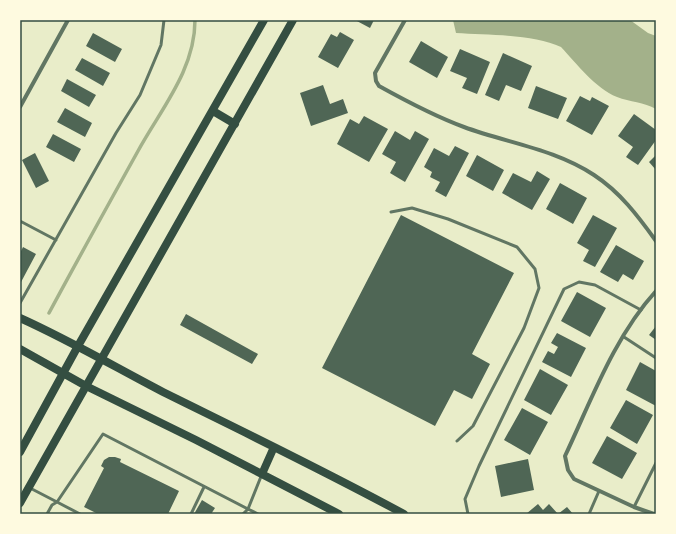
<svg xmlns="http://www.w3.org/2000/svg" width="676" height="534" font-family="'Varela Round',sans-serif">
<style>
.water{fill:#a3b18a}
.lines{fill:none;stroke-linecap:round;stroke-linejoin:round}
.stream{stroke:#a3b18a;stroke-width:3.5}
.building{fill:#4f6655}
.service{stroke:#617663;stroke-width:3}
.minor{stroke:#617663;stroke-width:4}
.secondary{stroke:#344e41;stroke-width:8}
.neatline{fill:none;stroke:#344e41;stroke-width:1.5}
</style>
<rect width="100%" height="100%" fill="#e9edc9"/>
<path class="water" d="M 453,20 L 630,20 L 648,33 L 656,36 L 656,109 C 644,102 630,102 617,97 C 595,88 577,64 561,47 C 534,34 487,35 456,33 Z"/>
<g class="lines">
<path class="stream" d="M 49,313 C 78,259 108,205 138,151 C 161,109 195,70 195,20"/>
</g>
<path class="building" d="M 355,20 L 374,20 L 370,28 Z
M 340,32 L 354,40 L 338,68 L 318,57 L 331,34 L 337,37 Z
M 93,33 L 122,49 L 115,62 L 86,46 Z
M 421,41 L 448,57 L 437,78 L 409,62 Z
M 460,49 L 490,62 L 477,94 L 462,88 L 467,78 L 450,71 Z
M 503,53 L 532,66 L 521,91 L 506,85 L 499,101 L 485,95 Z
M 82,58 L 110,73 L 103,86 L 75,70 Z
M 67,79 L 96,95 L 89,107 L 61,91 Z
M 323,85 L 330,104 L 343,99 L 348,113 L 311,126 L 300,93 Z
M 536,86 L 567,98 L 558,119 L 528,108 Z
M 580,96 L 590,101 L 592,97 L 609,106 L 592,135 L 566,121 Z
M 65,108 L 92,123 L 85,137 L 57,122 Z
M 634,114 L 656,130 L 656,140 L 638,165 L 626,157 L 633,147 L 618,136 Z
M 364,116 L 388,129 L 369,162 L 337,144 L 350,119 L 359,124 Z
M 395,131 L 410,140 L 415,131 L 429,139 L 405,182 L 390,173 L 396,162 L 382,154 Z
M 53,134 L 81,149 L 74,162 L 46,147 Z
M 455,146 L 469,153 L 446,197 L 435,191 L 440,182 L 430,177 L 432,172 L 424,167 L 434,148 L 449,156 Z
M 35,153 L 49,181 L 36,188 L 22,160 Z
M 477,155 L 504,170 L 493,191 L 466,176 Z
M 656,155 L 656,170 L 649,162 Z
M 537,171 L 550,179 L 532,210 L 502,193 L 513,173 L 531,182 Z
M 560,183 L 587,198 L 573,224 L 546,209 Z
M 401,215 L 514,273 L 472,354 L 490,364 L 472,399 L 454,390 L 435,426 L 322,368 Z
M 593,215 L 617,228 L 595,267 L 583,261 L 589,250 L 577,243 Z
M 616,245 L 644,261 L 633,280 L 623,274 L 618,282 L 600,272 Z
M 23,247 L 36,254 L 20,284 L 20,253 Z
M 577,292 L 606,308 L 590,337 L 561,321 Z
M 186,314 L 258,354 L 252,364 L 180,325 Z
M 656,326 L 656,340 L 649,335 Z
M 557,333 L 586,348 L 571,377 L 542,362 L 548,351 L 554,354 L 558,347 L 551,343 Z
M 640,362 L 656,371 L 656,406 L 626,390 Z
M 540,369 L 568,385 L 551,415 L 524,400 Z
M 626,400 L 653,415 L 637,444 L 610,428 Z
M 522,408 L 548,422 L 530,455 L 504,440 Z
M 607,436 L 637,453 L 622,479 L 592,463 Z
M 109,457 L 115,457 L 121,459 L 120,462 L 179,491 L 168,514 L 98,514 L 84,507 L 104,468 L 101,466 L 104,460 Z
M 528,459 L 534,490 L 501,497 L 495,466 Z
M 202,500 L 215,508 L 211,514 L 194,514 Z
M 538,504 L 543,510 L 549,504 L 558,514 L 526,514 Z
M 567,507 L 573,514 L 558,514 Z"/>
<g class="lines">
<path class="service" d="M 391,212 L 412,208 L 448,219 L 517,247 L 535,269 L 539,288 L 524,328 L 473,426 L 457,441
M 20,221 L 56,240
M 20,303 L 116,133 L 140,95 L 161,45 L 164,20
M 624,337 L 656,358
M 30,488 L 57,502 L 103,434 L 248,509 L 243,514
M 634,507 L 656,463
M 47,514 L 52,505 L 57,502 L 80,514
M 191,514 L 204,487
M 258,514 L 248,509 L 262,474
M 468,514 L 465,499 L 479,466 L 564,289 L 579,282 L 595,285 L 641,310
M 589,514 L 599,491"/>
<path class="minor" d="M 405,20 L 375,73 L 376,81 L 379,86 C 406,101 434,116 464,127 C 507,143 555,149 594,175 C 620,192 638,216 656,241
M 20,107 L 68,20
M 654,514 L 634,507 L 574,479 L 568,470 L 565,456 C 591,401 614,337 656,291"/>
<path class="secondary" d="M 213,111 L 235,124
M 20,318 C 69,340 115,367 163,392 C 244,432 325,471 404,514
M 20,349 L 86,386 L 196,440 L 339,514
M 20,452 L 78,346 L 264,20
M 262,474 L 274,447
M 20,503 L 293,20"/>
</g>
<rect width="676" height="534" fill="none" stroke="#fefae0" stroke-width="42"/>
<rect x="21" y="21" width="634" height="492" class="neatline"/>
</svg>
